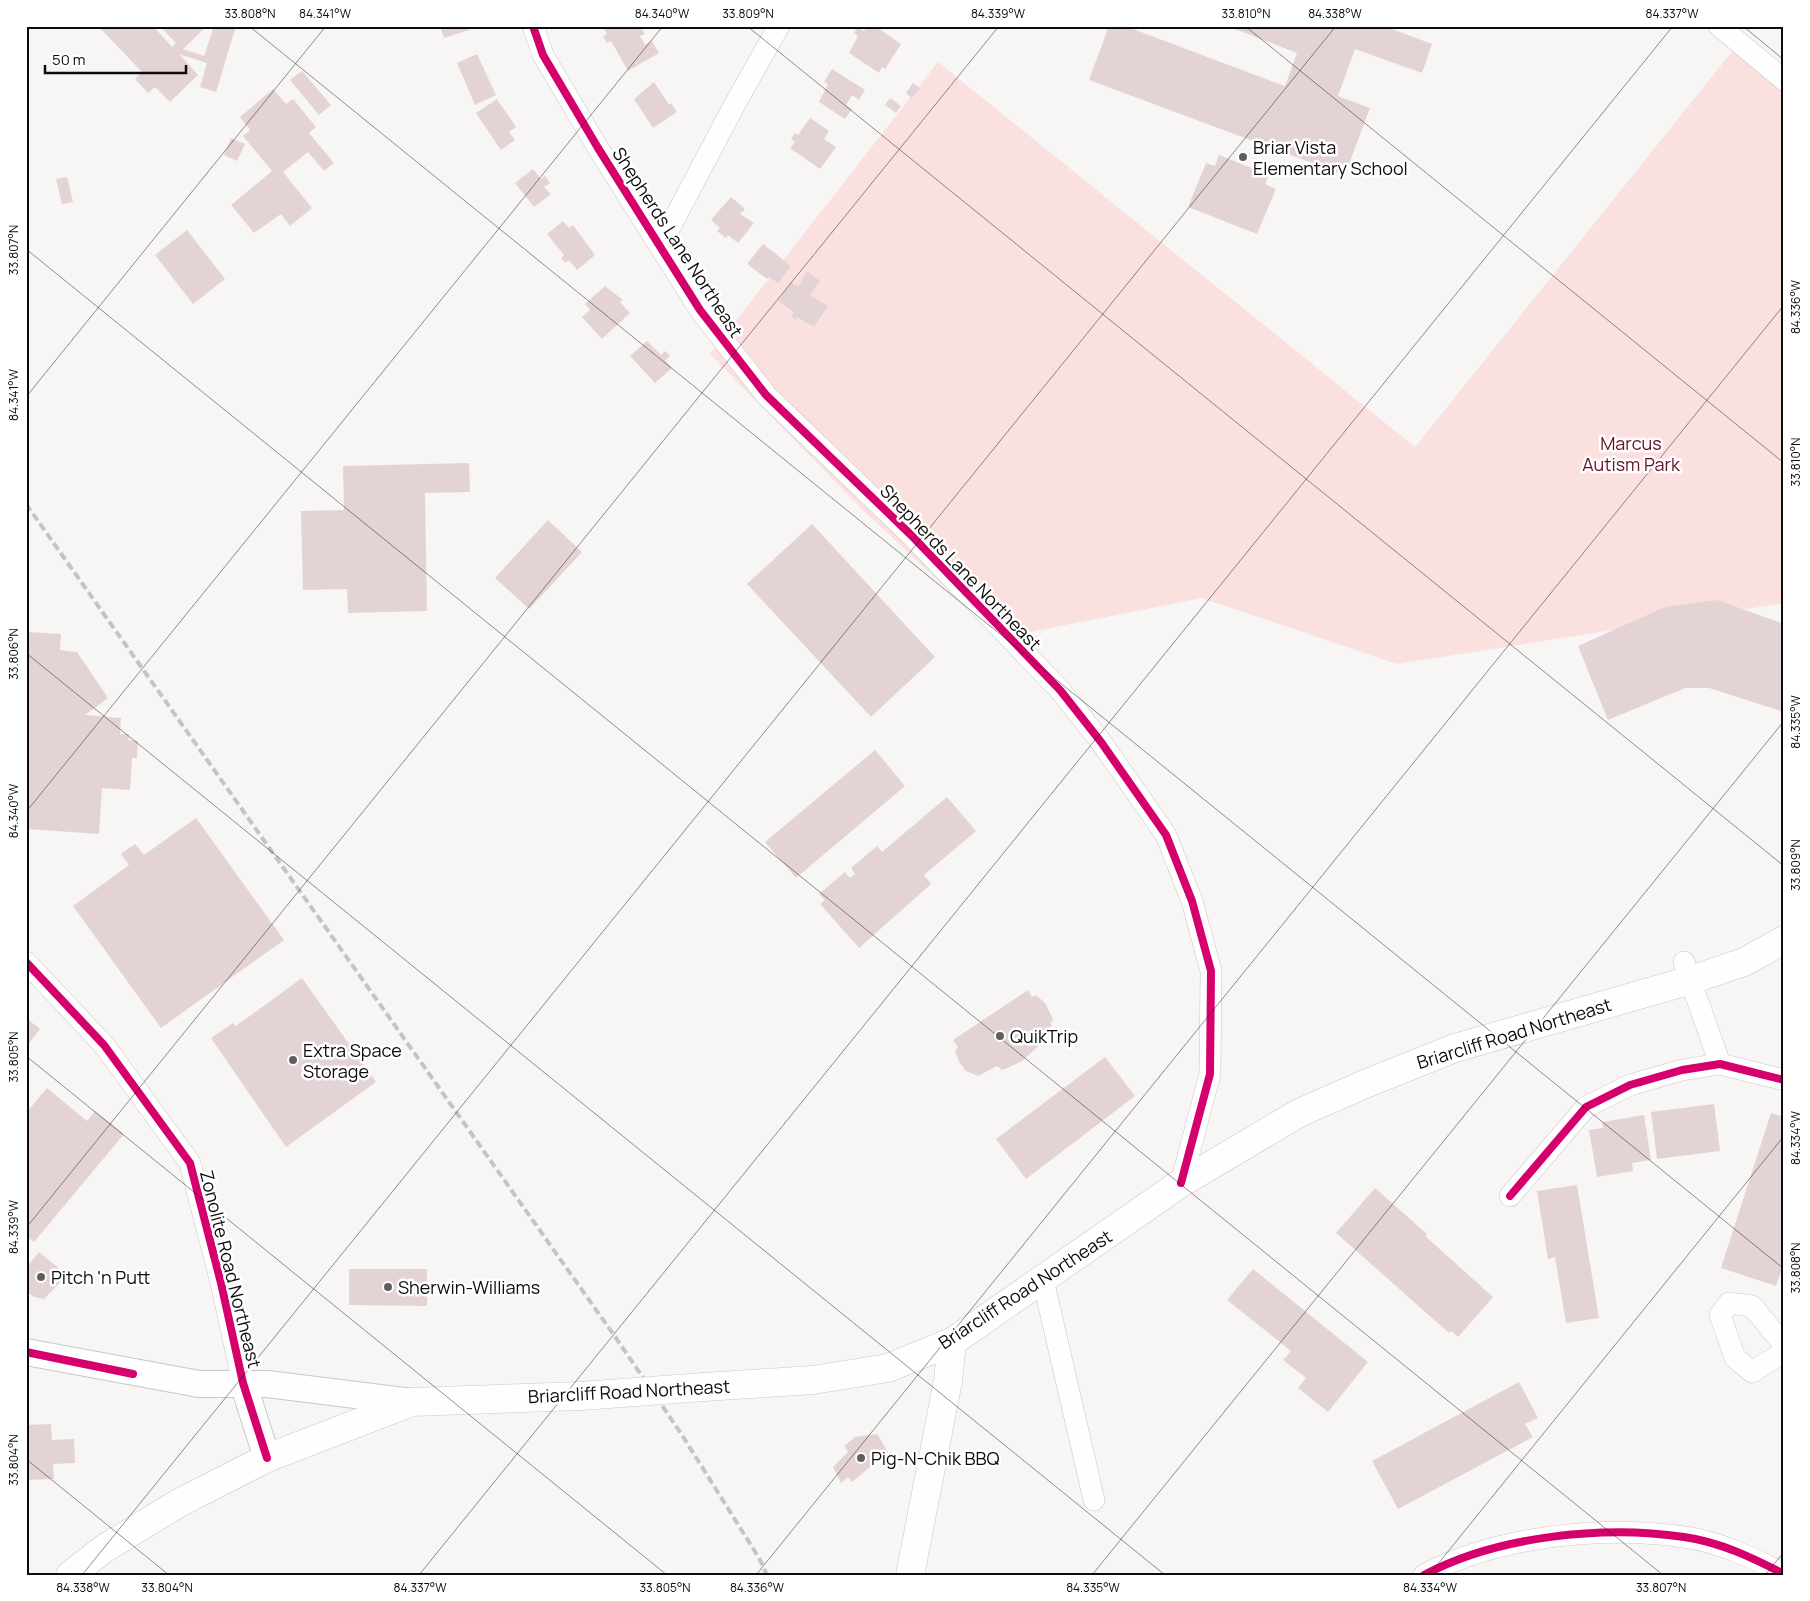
<svg xmlns="http://www.w3.org/2000/svg" width="1810" height="1601" font-family="Manrope,sans-serif">
<style>
.green{fill:#fbe0e0}
.building{fill:#e4d3d4}
.lines{fill:none;stroke-linecap:round;stroke-linejoin:round}
.minor-casing{stroke:#c9c7c7;stroke-width:22}
.tertiary-casing{stroke:#c9c7c7;stroke-width:28}
.secondary-casing{stroke:#c9c7c7;stroke-width:29}
.minor{stroke:#fefefe;stroke-width:21}
.tertiary{stroke:#fefefe;stroke-width:26}
.secondary{stroke:#fefefe;stroke-width:28}
.rail{stroke:#c5c4c4;stroke-width:4;stroke-dasharray:8 4;stroke-linecap:butt}
.secondary-bridge-casing{stroke:#c9c7c7;stroke-width:29;stroke-linecap:butt}
.secondary-bridge{stroke:#fefefe;stroke-width:28}
.cycleway-casing{stroke:#fff;stroke-width:11}
.cycleway{stroke:#d6006c;stroke-width:8}
.ticks{fill:none;stroke:#0d0b0b;stroke-width:1;stroke-opacity:0.45}
.poi-dot{fill:#5f5d5d;stroke:#fff;stroke-width:2}
.labels{text-anchor:middle;dominant-baseline:central;stroke-width:5;stroke-linejoin:round;paint-order:stroke}
.poi-label{font-size:18px;fill:#0d0b0b;stroke:#fff;text-anchor:start}
.street-label{font-size:18px;fill:#0d0b0b;stroke:#fff}
.park-label{font-size:18px;fill:#670f20;stroke:#fff}
.neatline{fill:none;stroke:#0d0b0b;stroke-width:2}
.ticks-label{font-size:12px;text-anchor:middle;fill:#0d0b0b}
</style>
<rect width="100%" height="100%" fill="#f8f5f5"/>
<path class="green" d="M 1739,43 L 1784,90 L 1784,603 L 1397,664 L 1202,598 L 999,638 L 867,514 L 710,354 L 938,62 L 1415,447 Z"/>
<path class="building" d="M 98,26 L 153,26 L 172,47 L 176,43 L 160,26 L 207,26 L 183,49 L 204,56 L 214,26 L 236,26 L 216,92 L 200,87 L 207,63 L 179,54 L 198,75 L 170,102 L 155,87 L 148,93 L 135,79 L 142,72 Z
M 440,26 L 467,26 L 469,30 L 444,38 Z
M 607,26 L 640,26 L 645,34 L 640,36 L 645,45 L 652,41 L 659,53 L 628,71 L 611,41 L 607,43 L 603,36 L 607,34 L 604,28 Z
M 868,26 L 875,26 L 901,44 L 885,69 L 882,67 L 879,73 L 849,53 L 858,36 L 854,33 L 858,27 L 864,31 Z
M 1109,26 L 1125,26 L 1285,86 L 1297,53 L 1227,26 L 1384,26 L 1432,44 L 1422,73 L 1355,49 L 1338,96 L 1370,108 L 1345,175 L 1089,80 Z
M 477,54 L 496,95 L 475,105 L 457,63 Z
M 832,69 L 865,90 L 859,100 L 852,95 L 846,105 L 852,109 L 845,119 L 819,102 L 828,84 L 824,82 Z
M 302,71 L 331,105 L 319,115 L 290,80 Z
M 654,82 L 669,105 L 671,103 L 677,112 L 653,128 L 634,99 Z
M 913,83 L 920,88 L 912,98 L 906,93 Z
M 273,89 L 286,104 L 293,99 L 316,127 L 309,133 L 334,163 L 324,171 L 308,152 L 283,172 L 312,208 L 290,226 L 281,214 L 254,233 L 231,205 L 272,171 L 243,136 L 250,130 L 240,117 Z
M 890,98 L 901,106 L 896,113 L 885,105 Z
M 497,99 L 516,127 L 509,132 L 515,140 L 501,150 L 476,113 Z
M 810,118 L 829,131 L 824,139 L 836,147 L 820,169 L 790,148 L 795,142 L 791,139 L 795,133 L 798,135 Z
M 231,138 L 245,144 L 237,161 L 224,155 Z
M 1219,155 L 1269,175 L 1265,184 L 1276,189 L 1257,234 L 1188,207 L 1206,163 L 1215,166 Z
M 533,169 L 541,179 L 545,176 L 550,183 L 544,187 L 551,194 L 534,207 L 515,183 Z
M 67,177 L 73,202 L 62,204 L 56,179 Z
M 731,197 L 745,209 L 740,214 L 754,223 L 738,243 L 728,235 L 726,238 L 717,231 L 720,228 L 711,220 Z
M 563,221 L 569,228 L 573,225 L 595,255 L 577,270 L 569,260 L 565,263 L 561,258 L 564,255 L 547,234 Z
M 187,230 L 225,279 L 193,304 L 155,255 Z
M 763,244 L 791,266 L 778,283 L 769,277 L 767,279 L 747,264 Z
M 807,271 L 820,281 L 810,295 L 828,306 L 814,327 L 797,317 L 796,320 L 791,316 L 794,312 L 778,301 L 791,282 L 798,287 Z
M 605,286 L 623,300 L 620,302 L 630,313 L 602,339 L 582,317 L 590,310 L 585,304 Z
M 647,341 L 661,355 L 665,351 L 670,356 L 665,360 L 672,368 L 655,383 L 630,356 Z
M 469,463 L 470,492 L 425,493 L 427,611 L 348,613 L 347,589 L 303,590 L 301,511 L 344,510 L 343,466 Z
M 548,520 L 582,552 L 529,609 L 495,578 Z
M 812,524 L 935,657 L 871,717 L 747,584 Z
M 1717,600 L 1784,624 L 1784,712 L 1709,688 L 1685,688 L 1608,720 L 1578,646 L 1665,607 Z
M 26,632 L 61,634 L 60,650 L 77,652 L 108,698 L 85,715 L 121,718 L 120,734 L 129,734 L 128,740 L 138,741 L 137,758 L 132,758 L 130,790 L 102,788 L 99,834 L 28,829 L 29,815 L 26,814 Z
M 875,750 L 905,786 L 796,878 L 765,842 Z
M 947,797 L 976,831 L 924,875 L 931,884 L 859,948 L 820,904 L 825,900 L 819,894 L 845,872 L 850,878 L 855,874 L 851,868 L 877,846 L 882,852 Z
M 196,818 L 284,940 L 161,1028 L 73,906 L 129,865 L 121,854 L 135,844 L 144,855 Z
M 302,978 L 376,1082 L 286,1147 L 211,1038 L 233,1023 L 236,1026 Z
M 1028,990 L 1032,997 L 1036,995 L 1045,1003 L 1052,1017 L 1053,1021 L 1050,1023 L 1052,1026 L 1035,1040 L 1038,1046 L 1036,1048 L 1022,1061 L 1005,1069 L 1002,1070 L 997,1066 L 978,1076 L 966,1071 L 959,1062 L 955,1051 L 958,1047 L 953,1040 Z
M 26,1018 L 40,1029 L 26,1047 Z
M 1105,1057 L 1135,1096 L 1026,1179 L 996,1139 Z
M 47,1088 L 87,1121 L 95,1111 L 124,1134 L 34,1242 L 26,1236 L 26,1113 Z
M 1714,1104 L 1720,1151 L 1657,1159 L 1651,1112 Z
M 1771,1113 L 1784,1117 L 1784,1263 L 1776,1286 L 1721,1268 Z
M 1644,1115 L 1651,1160 L 1632,1163 L 1633,1171 L 1597,1177 L 1589,1130 L 1603,1128 L 1602,1122 Z
M 1577,1185 L 1599,1318 L 1566,1323 L 1555,1257 L 1548,1259 L 1537,1191 Z
M 1375,1188 L 1427,1234 L 1425,1236 L 1493,1297 L 1458,1337 L 1451,1331 L 1449,1333 L 1336,1233 Z
M 39,1252 L 67,1275 L 44,1299 L 34,1297 L 26,1291 L 26,1268 Z
M 349,1269 L 427,1269 L 427,1306 L 349,1305 Z
M 1253,1269 L 1368,1362 L 1328,1412 L 1298,1388 L 1306,1378 L 1283,1360 L 1291,1351 L 1227,1300 Z
M 1519,1382 L 1538,1418 L 1525,1424 L 1533,1437 L 1398,1509 L 1372,1461 Z
M 51,1424 L 52,1440 L 74,1439 L 75,1463 L 53,1464 L 54,1479 L 26,1480 L 26,1425 Z
M 877,1434 L 888,1452 L 852,1482 L 848,1477 L 841,1483 L 833,1467 L 848,1452 L 844,1446 L 855,1437 Z"/>
<g class="lines">
<defs>
<path id="minor" d="M 533,26 L 543,55 L 598,148 L 700,310 L 766,395 L 911,535 L 1060,690 L 1101,742 L 1166,835 L 1192,901 L 1211,971 L 1210,1074 L 1181,1183
M 1719,26 L 1784,80
M 660,246 L 736,102 L 779,26
M 26,962 L 104,1045 L 190,1163 L 221,1283 L 243,1383
M 1684,962 L 1720,1064
M 1510,1196 L 1586,1107 L 1630,1085 L 1682,1070 L 1720,1064 L 1784,1080
M 1043,1280 L 1094,1500
M 1784,1345 L 1752,1306 L 1729,1303 L 1720,1315 L 1735,1358 L 1752,1372 L 1784,1352
M 1424,1575 C 1497,1536 1603,1525 1684,1537 C 1720,1542 1753,1558 1784,1574"/>
<path id="tertiary" d="M 26,1352 L 199,1384 L 267,1384 L 412,1402
M 243,1383 L 267,1458"/>
<path id="secondary" d="M 704,1387 L 813,1380 L 888,1368 L 952,1342 L 1181,1183 L 1299,1113 L 1365,1084 L 1455,1048 L 1691,980 L 1744,962 L 1784,940
M 70,1575 L 105,1548 L 179,1503 L 267,1458 L 412,1402 L 581,1396
M 910,1575 L 948,1381 L 952,1342"/>
</defs>
<use href="#minor" class="minor-casing"/>
<use href="#tertiary" class="tertiary-casing"/>
<use href="#secondary" class="secondary-casing"/>
<use href="#minor" class="minor"/>
<use href="#tertiary" class="tertiary"/>
<use href="#secondary" class="secondary"/>
<path class="rail" d="M 26,504 L 616,1338 L 682,1435 L 759,1558 L 767,1575"/>
<defs>
<path id="secondary-bridge" d="M 581,1396 L 704,1387"/>
</defs>
<use href="#secondary-bridge" class="secondary-bridge-casing"/>
<use href="#secondary-bridge" class="secondary-bridge"/>
<defs>
<path id="cycleway" d="M 533,26 L 543,55 L 598,148 L 700,310 L 766,395 L 911,535 L 1060,690 L 1101,742 L 1166,835 L 1192,901 L 1211,971 L 1210,1074 L 1181,1183
M 26,962 L 104,1045 L 190,1163 L 221,1283 L 243,1383 L 267,1458
M 1510,1196 L 1586,1107 L 1630,1085 L 1682,1070 L 1720,1064 L 1784,1080
M 26,1352 L 133,1374
M 1424,1575 C 1497,1536 1603,1525 1684,1537 C 1720,1542 1753,1558 1784,1574"/>
</defs>
<use href="#cycleway" class="cycleway-casing"/>
<use href="#cycleway" class="cycleway"/>
</g>
<path class="ticks" d="M 249,26 L 1784,1269M 747,26 L 1784,866M 1245,26 L 1784,463M 1743,26 L 1784,60M 26,249 L 1663,1575M 26,397 L 326,26M 26,653 L 1165,1575M 26,812 L 663,26M 26,1056 L 667,1575M 26,1228 L 999,26M 26,1459 L 169,1575M 82,1575 L 1336,26M 419,1575 L 1673,26M 756,1575 L 1784,305M 1092,1575 L 1784,721M 1429,1575 L 1784,1136M 1765,1575 L 1784,1552"/>
<g class="poi-dot">
<circle cx="1243" cy="157" r="5"/>
<circle cx="1000" cy="1036" r="5"/>
<circle cx="293" cy="1060" r="5"/>
<circle cx="41" cy="1277" r="5"/>
<circle cx="388" cy="1287" r="5"/>
<circle cx="861" cy="1458" r="5"/>
</g>
<g class="labels">
<g class="poi-label">
<text x="1253" y="147">Briar Vista<tspan x="1253" dy="21">Elementary School</tspan></text>
<text x="1010" y="1036">QuikTrip</text>
<text x="303" y="1050">Extra Space<tspan x="303" dy="21">Storage</tspan></text>
<text x="51" y="1277">Pitch 'n Putt</text>
<text x="398" y="1287">Sherwin-Williams</text>
<text x="871" y="1458">Pig-N-Chik BBQ</text>
</g>
<g class="street-label">
<text transform="translate(678 242) rotate(57)">Shepherds Lane Northeast</text>
<text transform="translate(961 567) rotate(46)">Shepherds Lane Northeast</text>
<text transform="translate(1514 1033) rotate(-17)">Briarcliff Road Northeast</text>
<text transform="translate(231 1269) rotate(76)">Zonolite Road Northeast</text>
<text transform="translate(1025 1289) rotate(-33)">Briarcliff Road Northeast</text>
<text transform="translate(629 1391) rotate(-3)">Briarcliff Road Northeast</text>
</g>
<g class="park-label">
<text x="1631" y="443">Marcus<tspan x="1631" dy="21">Autism Park</tspan></text>
</g>
</g>
<rect width="1810" height="1601" fill="none" stroke="#ffffff" stroke-width="55"/>
<path d="M45 65v8h141v-8" fill="none" stroke="#0d0b0b" stroke-width="2.5"/>
<text x="52" y="65" font-size="15" fill="#0d0b0b" stroke="#ffffff" stroke-width="4" paint-order="stroke">50 m</text>
<rect x="28" y="28" width="1754" height="1546" class="neatline"/>
<g class="ticks-label">
<text x="250" y="18">33.808°N</text>
<text x="325" y="18">84.341°W</text>
<text x="662" y="18">84.340°W</text>
<text x="748" y="18">33.809°N</text>
<text x="998" y="18">84.339°W</text>
<text x="1246" y="18">33.810°N</text>
<text x="1335" y="18">84.338°W</text>
<text x="1672" y="18">84.337°W</text>
<text transform="translate(14 250) rotate(-90)" y="4">33.807°N</text>
<text transform="translate(1796 307) rotate(-90)" y="4">84.336°W</text>
<text transform="translate(14 395) rotate(-90)" y="4">84.341°W</text>
<text transform="translate(1796 462) rotate(-90)" y="4">33.810°N</text>
<text transform="translate(14 654) rotate(-90)" y="4">33.806°N</text>
<text transform="translate(1796 722) rotate(-90)" y="4">84.335°W</text>
<text transform="translate(14 811) rotate(-90)" y="4">84.340°W</text>
<text transform="translate(1796 865) rotate(-90)" y="4">33.809°N</text>
<text transform="translate(14 1057) rotate(-90)" y="4">33.805°N</text>
<text transform="translate(1796 1138) rotate(-90)" y="4">84.334°W</text>
<text transform="translate(14 1227) rotate(-90)" y="4">84.339°W</text>
<text transform="translate(1796 1268) rotate(-90)" y="4">33.808°N</text>
<text transform="translate(14 1460) rotate(-90)" y="4">33.804°N</text>
<text x="83" y="1592">84.338°W</text>
<text x="167" y="1592">33.804°N</text>
<text x="420" y="1592">84.337°W</text>
<text x="665" y="1592">33.805°N</text>
<text x="757" y="1592">84.336°W</text>
<text x="1093" y="1592">84.335°W</text>
<text x="1430" y="1592">84.334°W</text>
<text x="1661" y="1592">33.807°N</text>
</g>
</svg>
